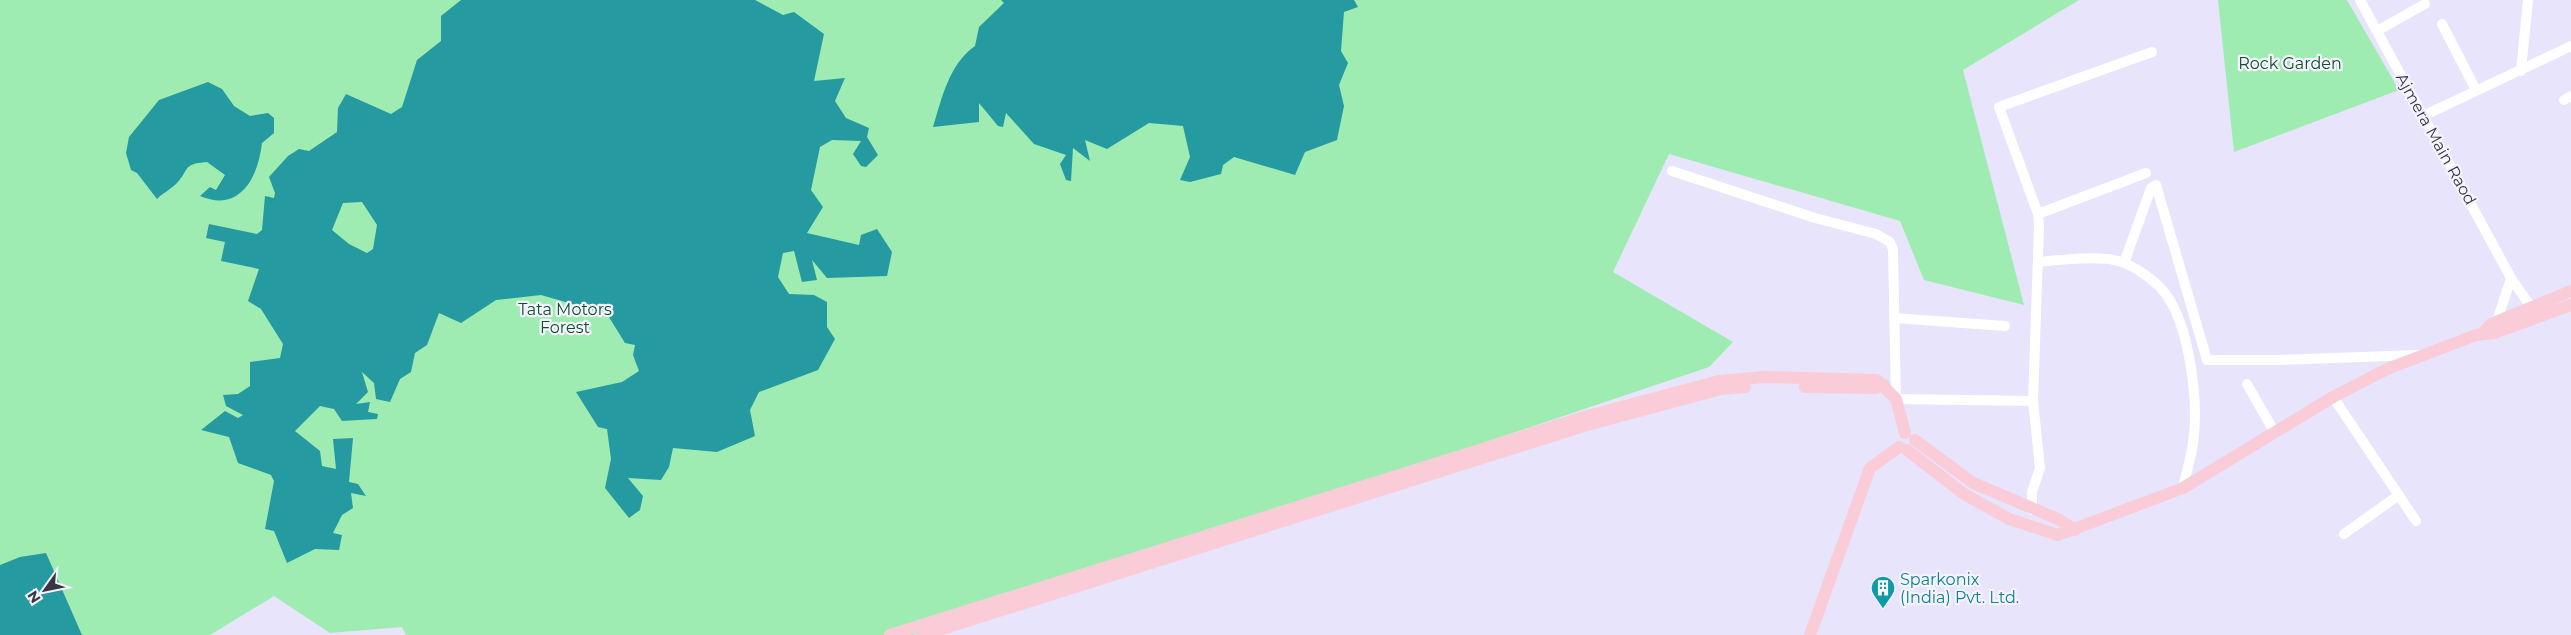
<svg xmlns="http://www.w3.org/2000/svg" width="2571" height="635" font-family="Montserrat,sans-serif">
<style>
.green{fill:#9fecb2}
.water{fill:#259aa0;fill-rule:evenodd}
.lines{fill:none;stroke-linecap:round;stroke-linejoin:round}
.minor{stroke:#fff;stroke-width:10}
.major{stroke:#faccd8;stroke-width:12}
.labels{text-anchor:middle;dominant-baseline:central;stroke-width:4.5;stroke-linejoin:round;paint-order:stroke}
.park-label{font-size:16px;fill:#0f4f27;stroke:#f4f3fe}
.street-label{font-size:16px;fill:#383742;stroke:#f4f3fe}
.culture-label{font-size:16px;fill:#0d838f;stroke:#f4f3fe;text-anchor:start}
</style>
<rect width="100%" height="100%" fill="#e7e4fb"/>
<path class="green" d="M 0,0 L 2079,0 L 1963,70 L 2024,305 L 1924,280 L 1900,221 L 1669,154 L 1613,272 L 1733,342 L 1709,367 L 913,635 L 406,635 L 402,627 L 330,633 L 274,596 L 210,635 L 0,635 Z
M 2218,0 L 2347,0 L 2399,90 L 2234,152 Z"/>
<path class="water" d="M 461,0 L 755,0 L 783,15 L 794,12 L 824,34 L 814,81 L 845,78 L 835,101 L 846,118 L 869,128 L 867,137 L 878,155 L 866,167 L 861,166 L 853,154 L 861,141 L 832,140 L 820,147 L 811,190 L 823,207 L 807,233 L 859,245 L 861,235 L 877,229 L 892,252 L 887,276 L 827,278 L 812,260 L 817,280 L 802,282 L 794,251 L 783,253 L 778,277 L 789,294 L 814,295 L 827,302 L 827,327 L 835,339 L 818,370 L 759,392 L 750,410 L 755,436 L 717,452 L 673,448 L 669,467 L 661,480 L 628,478 L 643,496 L 640,510 L 629,518 L 605,488 L 611,459 L 607,429 L 598,427 L 576,392 L 622,382 L 639,371 L 633,355 L 635,345 L 625,343 L 607,314 L 541,295 L 496,300 L 461,323 L 439,313 L 427,345 L 415,353 L 411,372 L 400,379 L 390,402 L 376,399 L 374,383 L 362,372 L 368,392 L 356,404 L 370,402 L 368,412 L 378,414 L 377,419 L 342,421 L 334,409 L 320,406 L 295,431 L 320,451 L 322,466 L 336,469 L 333,439 L 353,438 L 349,482 L 358,484 L 366,496 L 351,493 L 353,508 L 342,515 L 333,533 L 342,535 L 339,550 L 315,549 L 287,563 L 274,531 L 265,529 L 274,481 L 271,475 L 238,463 L 229,437 L 201,430 L 225,411 L 238,418 L 243,415 L 226,406 L 223,395 L 238,394 L 250,386 L 250,362 L 280,358 L 283,344 L 261,309 L 248,301 L 259,269 L 221,261 L 225,242 L 206,238 L 209,224 L 257,234 L 262,230 L 265,196 L 274,198 L 275,193 L 269,177 L 288,156 L 299,149 L 309,151 L 337,132 L 338,108 L 346,94 L 391,114 L 402,107 L 417,60 L 441,41 L 441,16 ZM 362,202 L 377,225 L 373,249 L 367,253 L 349,244 L 332,230 L 343,203 Z
M 1001,0 L 1354,0 L 1358,7 L 1344,12 L 1341,51 L 1348,63 L 1339,85 L 1344,106 L 1337,140 L 1305,152 L 1295,175 L 1234,157 L 1223,165 L 1221,174 L 1190,182 L 1180,180 L 1190,157 L 1183,126 L 1149,123 L 1107,149 L 1085,140 L 1090,161 L 1073,148 L 1071,181 L 1066,180 L 1060,164 L 1066,155 L 1034,144 L 1006,113 L 1003,127 L 998,126 L 979,103 L 979,122 L 933,127 C 942,98 949,64 975,46 L 979,27 L 1004,3 Z
M 208,82 L 222,89 L 234,106 L 250,116 L 268,113 L 274,118 L 274,133 L 262,143 C 258,178 240,213 200,196 L 210,187 L 216,190 L 225,175 L 207,162 C 181,164 190,170 176,184 C 171,189 163,193 157,199 L 137,173 L 131,170 L 126,153 L 129,137 L 159,100 Z
M 46,553 L 82,635 L 0,635 L 0,565 L 20,557 Z"/>
<g class="lines">
<path class="minor" d="M 2360,0 L 2511,278 L 2535,313
M 2442,24 L 2476,90
M 2377,31 L 2425,4
M 2521,71 L 2528,0
M 2564,100 L 2571,96
M 2423,116 L 2571,46
M 1672,171 L 1815,218 L 1876,234 L 1890,242 L 1893,249 L 1896,399 L 2033,401
M 2038,214 L 2146,173
M 2039,262 C 2058,260 2100,255 2118,261 C 2133,265 2155,280 2165,293 C 2190,326 2199,403 2193,443 C 2191,458 2186,473 2183,488
M 2124,263 L 2151,188 L 2156,185 L 2207,360 L 2277,360 L 2418,355
M 1894,318 L 2005,326
M 2499,326 L 2497,321 L 2511,278
M 2247,384 L 2275,433
M 2333,397 L 2416,521
M 2032,510 L 2032,492 L 2040,468 L 2033,401 L 2039,227 L 2038,214 L 1999,107 L 2152,52
M 2344,534 L 2399,495"/>
<path class="major" d="M 2483,333 L 2491,324 L 2571,291
M 1805,387 L 1876,388 L 1884,385
M 1915,440 L 1973,483 L 2058,519 L 2075,530
M 1907,450 L 1964,494 L 2009,519 L 2058,535 L 2183,488 L 2333,397 L 2387,369 L 2476,335 L 2494,333 L 2571,305
M 890,635 L 1584,417 L 1719,381 L 1764,377 L 1877,380 L 1896,399 L 1905,433
M 923,635 L 1587,425 L 1721,389 L 1745,387
M 1810,635 L 1870,468 L 1899,447"/>
</g>
<defs>
<symbol id="building-pin" viewBox="-11 -11 22 30"><path d="M0 17L-7.5 6A9.5 9.5 0 1 1 7.5 6Z" fill="#0f9aa8" stroke="#f4f3fe"/><path d="M-4-6H4V6H1V3H-1V6H-4ZM-2.5-4.3h1.7v1.8h-1.7ZM.8-4.3h1.7v1.8H.8ZM-2.5-1h1.7V.8h-1.7ZM.8-1h1.7V.8H.8Z" fill="#fff"/></symbol>
</defs>
<g fill-rule="evenodd">
<use href="#building-pin" x="1869" y="574" width="28" height="38"/>
</g>
<g class="labels">
<g class="park-label">
<text x="2290" y="63">Rock Garden</text>
<text x="565" y="309">Tata Motors<tspan x="565" dy="18">Forest</tspan></text>
</g>
<g class="street-label">
<text transform="translate(2436 139) rotate(61)">Ajmera Main Raod</text>
</g>
<g class="culture-label">
<text x="1900" y="579">Sparkonix<tspan x="1900" dy="18">(India) Pvt. Ltd.</tspan></text>
</g>
</g>
<g transform="translate(45 590) rotate(237)" stroke="#f4f3fe" stroke-width="4" paint-order="stroke">
<path d="M0-4L9 19L0 12L-9 19Z" fill="#383742"/>
<text y="-8" font-size="14" font-weight="bold" text-anchor="middle" fill="#383742">N</text>
</g>
</svg>
